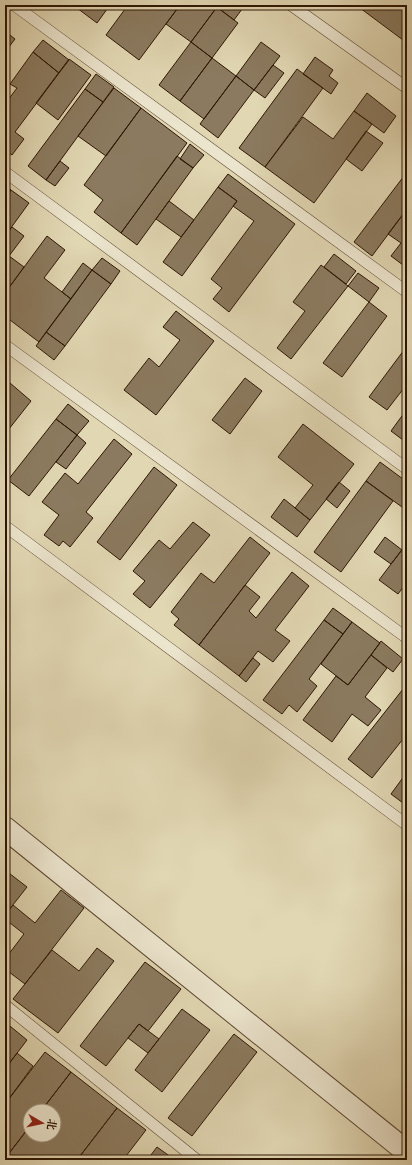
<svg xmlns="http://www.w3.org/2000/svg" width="412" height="1165" font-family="'IM FELL Great Primer','Noto Serif SC',serif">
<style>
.building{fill:#8b7a5f;stroke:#2e1604}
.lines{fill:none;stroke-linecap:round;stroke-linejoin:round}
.lane-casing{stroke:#5b4630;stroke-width:12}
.street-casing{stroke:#5b4630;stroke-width:24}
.lane{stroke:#ece5ce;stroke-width:11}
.street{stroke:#ece5ce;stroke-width:22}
</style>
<rect width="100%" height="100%" fill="#e1d7b3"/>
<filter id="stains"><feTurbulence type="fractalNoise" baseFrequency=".005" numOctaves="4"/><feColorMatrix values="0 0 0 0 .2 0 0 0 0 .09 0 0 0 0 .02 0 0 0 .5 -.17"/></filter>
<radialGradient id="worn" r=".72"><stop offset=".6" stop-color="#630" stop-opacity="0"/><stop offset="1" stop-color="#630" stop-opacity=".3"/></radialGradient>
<path class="building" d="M 73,5 L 110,5 L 97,23 Z
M 128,5 L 180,5 L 139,60 L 106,35 Z
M 180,5 L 214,5 L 217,7 L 191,42 L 166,24 Z
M 214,5 L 245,5 L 234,20 Z
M 356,5 L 407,5 L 407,43 Z
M 217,7 L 238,23 L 212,58 L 191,42 Z
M 5,31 L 15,39 L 5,52 Z
M 43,40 L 69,60 L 59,73 L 33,52 Z
M 191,42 L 212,58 L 180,101 L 159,85 Z
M 261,42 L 280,56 L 254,90 L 236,76 Z
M 33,52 L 59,73 L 15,132 L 24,139 L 12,155 L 5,150 L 5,104 L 17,88 L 10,84 Z
M 315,57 L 333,70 L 329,76 L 338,83 L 331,94 L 303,74 Z
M 212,58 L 236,76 L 204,119 L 180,101 Z
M 69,59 L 91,75 L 58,120 L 36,103 Z
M 273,65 L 284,73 L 265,98 L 254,90 Z
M 297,69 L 323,88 L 265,167 L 239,148 Z
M 96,74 L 114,87 L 103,102 L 85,89 Z
M 236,76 L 254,90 L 218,138 L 200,124 Z
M 114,88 L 141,108 L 106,156 L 78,136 Z
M 85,89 L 103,102 L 46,180 L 28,166 Z
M 367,93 L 396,116 L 384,133 L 354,111 Z
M 141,108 L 187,143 L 121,233 L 94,212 L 103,200 L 84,185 Z
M 354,111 L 372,124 L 314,203 L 265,167 L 303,117 L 333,139 Z
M 366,131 L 383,143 L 362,171 L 346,159 Z
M 190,144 L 204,155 L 193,168 L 180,159 Z
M 177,156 L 193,168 L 137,245 L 121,233 Z
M 60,161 L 69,168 L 55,186 L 46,180 Z
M 407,172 L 407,209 L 372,256 L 354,242 Z
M 228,174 L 295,224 L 229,312 L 213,299 L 222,288 L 211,279 L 254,221 L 233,206 L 237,201 L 218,187 Z
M 5,185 L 11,190 L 5,198 Z
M 218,187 L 237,201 L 182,276 L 163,262 Z
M 11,190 L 29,203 L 5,236 L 5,198 Z
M 169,201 L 194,220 L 181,237 L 156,219 Z
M 407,209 L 407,268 L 391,256 L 401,243 L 388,234 Z
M 12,227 L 24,236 L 9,256 L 5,253 L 5,236 Z
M 47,236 L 65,250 L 44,278 L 71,299 L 39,342 L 10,320 L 5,326 L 5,293 Z
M 5,253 L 24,267 L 5,293 Z
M 334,254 L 356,271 L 346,284 L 324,267 Z
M 102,258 L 120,271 L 111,284 L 92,270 Z
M 83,263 L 92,270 L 71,299 L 62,292 Z
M 321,265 L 348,286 L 291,359 L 277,348 L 305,311 L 293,302 Z
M 92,270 L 111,284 L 65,346 L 46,332 Z
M 358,273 L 379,288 L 369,302 L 348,286 Z
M 369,302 L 387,316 L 342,377 L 323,363 Z
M 176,311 L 214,341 L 156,415 L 124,390 L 149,358 L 159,367 L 180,340 L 163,327 Z
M 46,332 L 65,346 L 54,360 L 36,346 Z
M 407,346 L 407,384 L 387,410 L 369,397 Z
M 245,378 L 262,391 L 230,434 L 212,420 Z
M 10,383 L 31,401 L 5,434 L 5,390 Z
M 68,404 L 89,421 L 77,435 L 56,419 Z
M 407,409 L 407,443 L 391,431 Z
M 56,419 L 77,435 L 29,496 L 8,480 Z
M 303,424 L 354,464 L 310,520 L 295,508 L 313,485 L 278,457 Z
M 77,435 L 86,443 L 66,469 L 56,462 Z
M 114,439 L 132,454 L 86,512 L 93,518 L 70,547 L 63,541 L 59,546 L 44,535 L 59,515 L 42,502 L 65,473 L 78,484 Z
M 380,462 L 407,482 L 407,500 L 402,507 L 366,481 Z
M 154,467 L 177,485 L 120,560 L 97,542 Z
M 366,481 L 393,501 L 341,572 L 314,552 Z
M 339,482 L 350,491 L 337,508 L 326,499 Z
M 284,499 L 310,520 L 297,537 L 271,517 Z
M 193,522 L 210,535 L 150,608 L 133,594 L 145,581 L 133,571 L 159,540 L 170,549 Z
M 250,537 L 270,553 L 199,645 L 174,625 L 179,619 L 171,612 L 201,573 L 214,583 Z
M 385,537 L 402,550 L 391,564 L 374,552 Z
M 407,543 L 407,582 L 398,594 L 379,580 Z
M 292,572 L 309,586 L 275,630 L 290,641 L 273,662 L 258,651 L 239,676 L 199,645 L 245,585 L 260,597 L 249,611 L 256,618 Z
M 333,608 L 352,622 L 343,634 L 324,620 Z
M 324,620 L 343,634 L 309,679 L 317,686 L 297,712 L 289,705 L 282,714 L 263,700 Z
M 352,622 L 380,643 L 348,685 L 321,664 Z
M 381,641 L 403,659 L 393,672 L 371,655 Z
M 371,655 L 387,668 L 365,697 L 381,710 L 368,726 L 352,714 L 332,742 L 303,720 L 336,676 L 348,685 Z
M 253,658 L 260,664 L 246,682 L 239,676 Z
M 407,684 L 407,734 L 372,778 L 348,759 Z
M 407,772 L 407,806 L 391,794 Z
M 5,870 L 27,887 L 5,915 Z
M 61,890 L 84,908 L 25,984 L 5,969 L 5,959 L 24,934 L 5,919 L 5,915 L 13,905 L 35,923 Z
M 97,948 L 114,961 L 58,1033 L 13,999 L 52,950 L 79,971 Z
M 145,962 L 181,989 L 148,1031 L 139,1024 L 106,1066 L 80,1046 Z
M 182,1009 L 210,1030 L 162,1092 L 135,1070 Z
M 5,1022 L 27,1040 L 5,1069 Z
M 139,1024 L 159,1039 L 148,1053 L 128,1038 Z
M 234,1034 L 257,1052 L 192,1136 L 168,1118 Z
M 45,1052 L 71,1072 L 41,1111 L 30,1111 L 30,1126 L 7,1156 L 5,1155 L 5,1104 Z
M 17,1053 L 33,1066 L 5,1104 L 5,1069 Z
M 71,1072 L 117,1108 L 77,1160 L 11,1160 L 7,1156 L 30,1126 L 30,1135 L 54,1135 L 54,1111 L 41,1111 Z
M 117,1108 L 146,1130 L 123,1160 L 77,1160 Z
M 157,1147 L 175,1160 L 147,1160 Z"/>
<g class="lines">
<defs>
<path id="lane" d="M 14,5 L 407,292
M 291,5 L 407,88
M 5,172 L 407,469
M 5,345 L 407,638
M 5,526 L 407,825
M 5,1005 L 197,1160"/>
<path id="street" d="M 5,828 L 407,1152"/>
</defs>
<use href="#lane" class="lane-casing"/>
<use href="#street" class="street-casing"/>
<use href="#lane" class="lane"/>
<use href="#street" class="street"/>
</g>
<rect width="412" height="1165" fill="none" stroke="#e1d7b3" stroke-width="20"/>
<rect x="6" y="6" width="400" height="1153" fill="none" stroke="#2e1604" stroke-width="2"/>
<rect x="10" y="10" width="392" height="1145" fill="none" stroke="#2e1604"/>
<g transform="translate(42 1123) rotate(99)"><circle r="19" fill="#ece5ce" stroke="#a0927d"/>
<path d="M0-3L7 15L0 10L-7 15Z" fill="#8f2418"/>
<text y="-6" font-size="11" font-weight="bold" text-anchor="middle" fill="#2e1604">北</text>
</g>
<rect width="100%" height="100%" filter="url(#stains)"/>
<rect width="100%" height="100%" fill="url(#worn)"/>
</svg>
